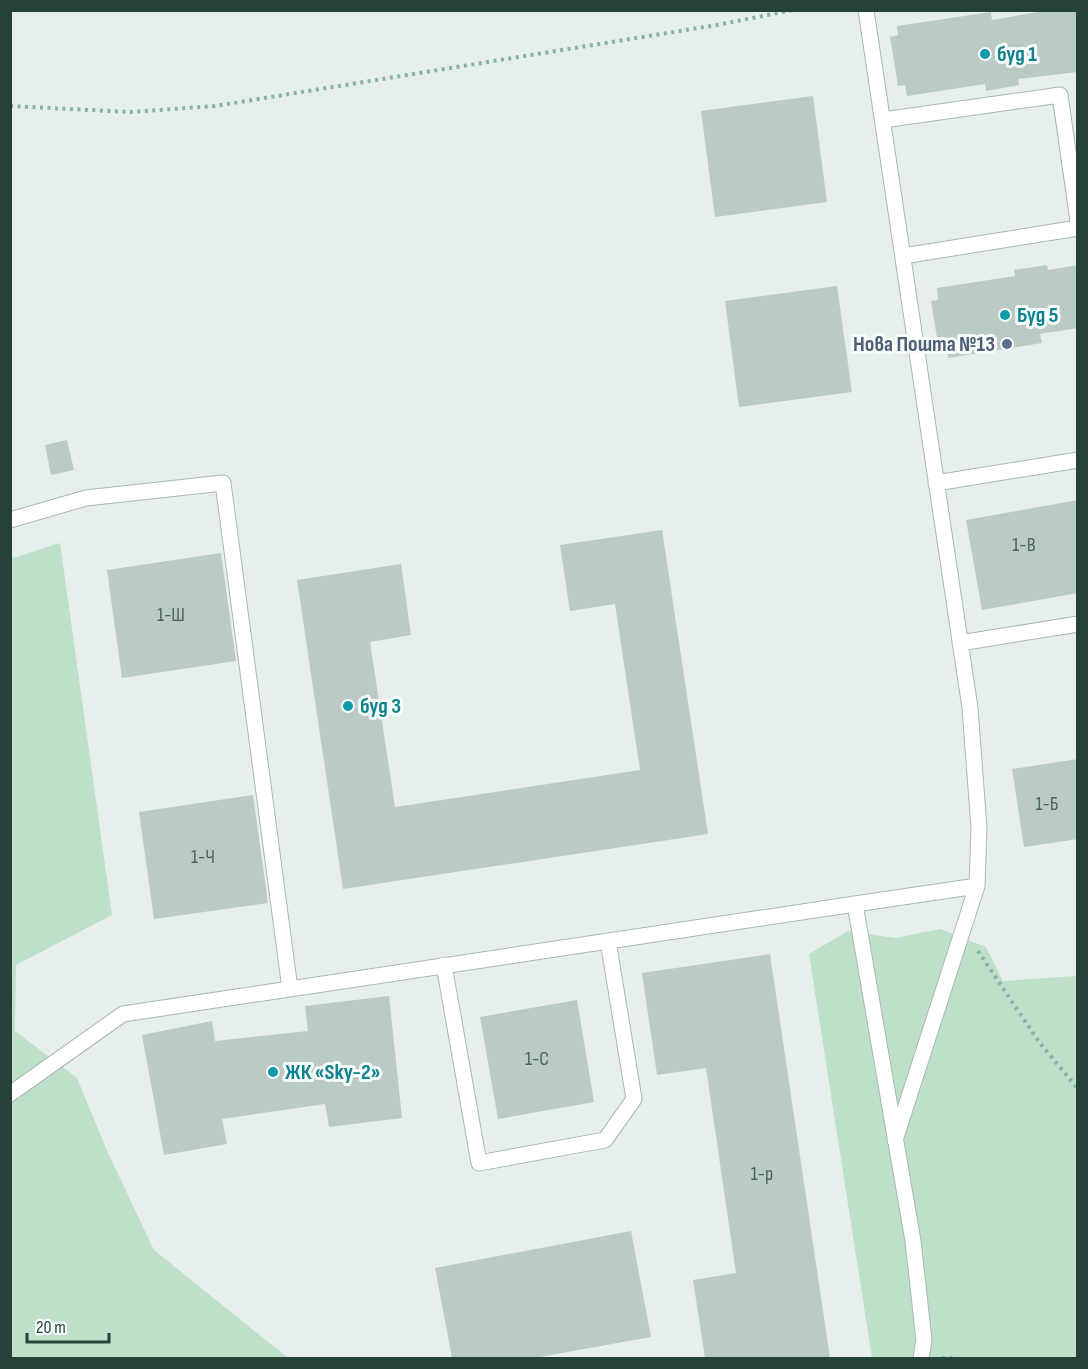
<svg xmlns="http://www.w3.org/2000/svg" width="1088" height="1369" font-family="'Sofia Sans Condensed',sans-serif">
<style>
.green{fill:#bfe0c8}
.building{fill:#bbcac4}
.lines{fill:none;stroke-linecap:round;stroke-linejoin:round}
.service-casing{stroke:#a8b8b2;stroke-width:17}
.path{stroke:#86b3a5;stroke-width:4;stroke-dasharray:3 4.5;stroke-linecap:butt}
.service{stroke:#fff;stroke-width:15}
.culture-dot{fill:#0f9aa8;stroke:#f7fbf9;stroke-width:2}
.service-dot{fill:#5c6f8a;stroke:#f7fbf9;stroke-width:2}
.labels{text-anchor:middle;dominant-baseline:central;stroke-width:6;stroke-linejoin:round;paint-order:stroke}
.number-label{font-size:20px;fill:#4a645c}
.culture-label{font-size:22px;font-weight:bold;fill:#0d838f;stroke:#f7fbf9;text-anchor:start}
.service-label{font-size:22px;font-weight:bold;fill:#4e5e75;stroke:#f7fbf9;text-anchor:end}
</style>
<rect width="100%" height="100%" fill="#e6efeb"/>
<path class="green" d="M 60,543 L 112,915 L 16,965 L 15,1031 L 77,1078 L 108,1153 L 154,1250 L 288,1358 L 11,1358 L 10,559 Z
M 940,929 L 986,947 L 1003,981 L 1077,976 L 1077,1358 L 872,1358 L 809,954 L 848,931 L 895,938 Z"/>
<path class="building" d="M 1050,10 L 1078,10 L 1078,72 L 1018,79 L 1019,85 L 986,91 L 985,84 L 907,96 L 905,85 L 898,86 L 890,37 L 898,35 L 897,26 L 991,12 L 992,20 Z
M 813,96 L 827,202 L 715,217 L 701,111 Z
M 1047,265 L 1048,270 L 1078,265 L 1078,328 L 1040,334 L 1042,343 L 948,358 L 947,348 L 939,350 L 931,301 L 938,300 L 937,288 L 1015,276 L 1014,270 Z
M 837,286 L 852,392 L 739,407 L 725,301 Z
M 67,440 L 74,470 L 51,475 L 45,445 Z
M 1078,500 L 1078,593 L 982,610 L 966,520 Z
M 662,530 L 708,834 L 343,889 L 297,580 L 401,564 L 411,635 L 370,642 L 395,807 L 640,770 L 615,604 L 570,611 L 560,545 Z
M 221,553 L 236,661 L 122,678 L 107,570 Z
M 1078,759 L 1078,839 L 1024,847 L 1012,769 Z
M 253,795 L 268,903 L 154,919 L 139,812 Z
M 770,954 L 830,1358 L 705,1358 L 693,1280 L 736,1273 L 706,1068 L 657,1075 L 642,973 Z
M 389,996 L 402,1118 L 329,1127 L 325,1104 L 222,1119 L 227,1144 L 164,1155 L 142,1035 L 212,1021 L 215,1041 L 308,1031 L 305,1006 Z
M 577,1000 L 594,1102 L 498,1119 L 480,1017 Z
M 631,1231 L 651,1337 L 534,1358 L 452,1358 L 435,1268 Z"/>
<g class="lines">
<defs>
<path id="service" d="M 866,10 L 970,708 L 979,828 L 977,886 L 855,904 L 913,1241 L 924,1340 L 921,1358
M 883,120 L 1060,95 L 1078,221
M 903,256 L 1078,228
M 936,483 L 1078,460
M 10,520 L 86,498 L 223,483 L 290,989
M 960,643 L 1078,624
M 444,965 L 479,1163 L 605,1140 L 634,1099 L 608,941
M 10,1094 L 123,1014 L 855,904
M 895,1140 L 977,886"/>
</defs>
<use href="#service" class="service-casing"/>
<path class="path" d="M 10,106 L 130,112 L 215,106 L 717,25 L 793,10
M 978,951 L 1039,1042 L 1078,1089
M 942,1358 L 954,1358"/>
<use href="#service" class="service"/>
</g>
<g class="culture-dot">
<circle cx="985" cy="54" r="6"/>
<circle cx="1005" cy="315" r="6"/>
<circle cx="348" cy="706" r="6"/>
<circle cx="273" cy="1072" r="6"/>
</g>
<circle class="service-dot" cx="1007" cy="344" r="6"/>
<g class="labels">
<g class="number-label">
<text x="1024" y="545">1-В</text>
<text x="171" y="615">1-Ш</text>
<text x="1047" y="804">1-Б</text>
<text x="203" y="857">1-Ч</text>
<text x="537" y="1059">1-С</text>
<text x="762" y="1174">1-р</text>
</g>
<g class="culture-label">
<text x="997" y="54">буд 1</text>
<text x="1017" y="315">Буд 5</text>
<text x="360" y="706">буд 3</text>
<text x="285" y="1072">ЖК «Sky-2»</text>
</g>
<g class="service-label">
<text x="995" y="344">Нова Пошта №13</text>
</g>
</g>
<rect width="1088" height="1369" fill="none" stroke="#24423a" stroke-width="24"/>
<path d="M27 1333v9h82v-9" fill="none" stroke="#24423a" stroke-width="3"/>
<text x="36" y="1333" font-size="18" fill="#24423a" stroke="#f7fbf9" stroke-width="4.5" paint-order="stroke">20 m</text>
</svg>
